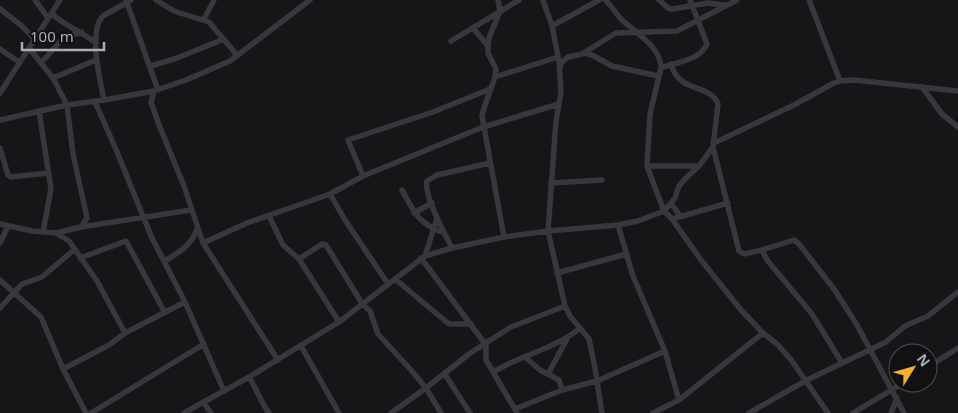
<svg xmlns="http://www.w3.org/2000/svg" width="958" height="413" font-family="'Noto Sans',sans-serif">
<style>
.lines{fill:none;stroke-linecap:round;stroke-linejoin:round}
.minor{stroke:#37383d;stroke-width:5.5}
</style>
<rect width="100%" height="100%" fill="#161618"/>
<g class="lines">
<path class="minor" d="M 35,0 L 48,18
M 126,0 L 158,90
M 156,0 L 174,11 L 209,22 L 237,55
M 498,0 L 500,11 L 489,38 L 488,46 L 488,53 L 496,69 L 495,77 L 484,108 L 482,116 L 504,237
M 543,0 L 552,26 L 559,61 L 561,92 L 556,121 L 548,231 L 565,306 L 570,316 L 589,339 L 595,368 L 602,413
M 605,0 C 611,5 615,12 620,18 C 634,32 661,46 661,68
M 659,0 L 668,8 L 672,9 L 708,3 L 724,5
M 690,0 L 707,44 C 700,61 675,62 661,68 L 650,114 L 647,166 L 664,211 L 672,219 L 701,260 L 741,310 L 763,333 L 778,345 L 792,361 L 828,413
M 809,0 L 840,81
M 0,9 L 22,26 L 34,39
M 52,14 C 65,26 81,31 96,43
M 204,19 L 214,0
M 552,26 L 599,0
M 473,28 L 488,46
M 451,41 L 519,0
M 29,48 L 53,78 L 67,105 L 73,154 L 87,218 L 81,227
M 0,49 L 19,62
M 584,53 L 592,55 L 612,66 L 658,76
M 41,63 L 64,37 L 82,32
M 151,66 L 177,58 L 224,39
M 560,67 L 561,63 L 568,57 L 582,54 L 616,33 L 677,31 L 737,0
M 495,77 L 558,57
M 53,78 L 96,60
M 922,87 L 942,114 L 958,127
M 154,91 L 151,102 L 159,125 L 184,186 L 203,243 L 278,360
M 0,93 L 60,0
M 104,100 C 100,81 88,31 103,16 L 131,0
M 95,102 L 115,147 L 151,236 L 185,302 L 224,391
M 39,111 L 51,189 L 43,232
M 0,120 L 67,105 L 104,100 L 154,91 L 186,80 L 230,61 L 310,0
M 714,143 L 794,105 L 834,83 L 840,81 L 854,80 L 958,91
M 713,147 L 739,251 L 744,254 L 762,250 L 767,260 L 812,314 L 842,363
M 0,148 L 8,175 L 11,177 L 48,173
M 647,166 L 699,166
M 363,176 L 348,140 L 433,112 L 490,89
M 551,183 L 602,180
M 402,190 C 414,213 419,224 444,233
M 330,194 L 345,220 L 388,284
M 671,203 L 680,216
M 414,213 L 432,203
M 269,216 L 283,245 L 299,259 L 339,322
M 672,219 L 728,203
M 0,224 L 32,231 L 56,233 L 81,227 L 191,210
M 618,225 L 633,276 L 665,351 L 679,400
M 56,233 L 69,241 L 97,281 L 125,333
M 0,243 L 8,226
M 203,243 L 247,223 L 330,194 L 363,176 L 483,127 L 559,104
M 452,248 C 445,235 423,193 427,181 L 437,175 L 490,163
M 762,250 L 794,240 L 799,244 L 834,289 L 857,325 L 904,413
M 425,256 L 437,218
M 80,258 L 126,241 L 164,311
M 421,258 L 486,345 L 486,360 L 517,413
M 299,259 L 322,244 L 326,245 L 363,305 L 370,311 L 378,334 L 411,370 L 426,388 L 441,413
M 165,261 C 178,253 192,245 197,229
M 557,273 L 626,254
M 395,279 L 449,324 L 471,324
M 0,280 L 41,317 L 63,369 L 86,413
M 0,308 L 22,284 L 42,277 L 75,249
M 301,346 L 339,413
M 525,357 L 540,370 L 559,380 L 562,390
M 928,367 L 958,348
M 63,369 L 109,345 L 125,333 L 185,302
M 493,372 C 521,355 555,349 580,328
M 444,373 L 470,413
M 548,374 L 567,339
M 249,377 C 257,389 260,401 269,413
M 203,402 L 211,413
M 515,409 L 562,390 L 597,381 L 665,351
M 91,413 L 204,344
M 184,413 L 249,377 L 339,322 L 425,256 L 452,248 L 504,237 L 548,231 L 618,225 L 638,221 L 664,211 L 675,198 L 679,186 L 685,179 L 699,166 L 713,147 L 718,104 C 710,83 679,94 671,64
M 391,413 L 426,388 L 469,354 L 495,337 L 511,327 L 565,306
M 653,413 L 679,400 L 763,333
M 749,413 L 805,381 L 886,342 L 905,326 L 928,316 L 958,292
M 853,413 L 903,383
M 891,413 L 897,398"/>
</g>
<g transform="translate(913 368) rotate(53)"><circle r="24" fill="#111113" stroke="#4d4f55"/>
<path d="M0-4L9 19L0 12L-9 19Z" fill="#f2b134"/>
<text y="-8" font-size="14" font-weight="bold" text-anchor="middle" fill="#a8adb8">N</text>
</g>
<path d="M22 42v8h82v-8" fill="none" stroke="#a8adb8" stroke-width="2.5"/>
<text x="30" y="42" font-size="15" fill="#a8adb8" stroke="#111113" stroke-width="4" paint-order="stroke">100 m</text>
</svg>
